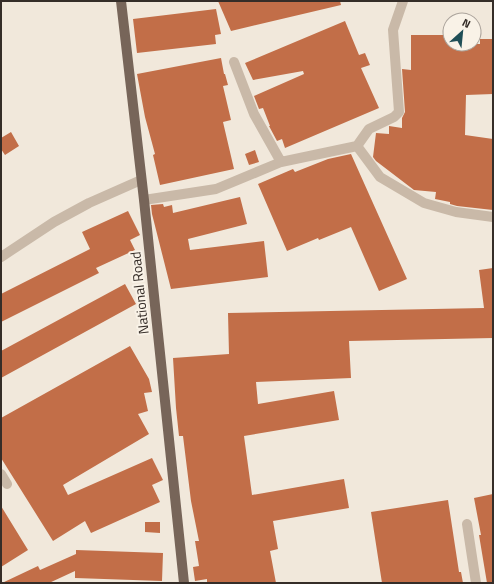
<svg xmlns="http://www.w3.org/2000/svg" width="494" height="584" font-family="'Titillium Web',sans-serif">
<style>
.building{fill:#c26e48}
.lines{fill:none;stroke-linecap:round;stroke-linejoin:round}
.minor{stroke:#c9b9a8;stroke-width:10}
.major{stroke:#776559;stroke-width:10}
.labels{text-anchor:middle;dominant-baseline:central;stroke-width:4;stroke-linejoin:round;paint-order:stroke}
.street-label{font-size:14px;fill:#352d28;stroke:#f9f2e7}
</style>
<rect width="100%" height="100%" fill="#f1e8db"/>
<path class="building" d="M 218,1 L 340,1 L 341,5 L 231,31 Z
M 216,9 L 221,34 L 215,35 L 216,44 L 137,53 L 133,19 Z
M 345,21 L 359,55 L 365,53 L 370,65 L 361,68 L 379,108 L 285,148 L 282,139 L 277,141 L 269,126 L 270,126 L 263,108 L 259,109 L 254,96 L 304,74 L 303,71 L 253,80 L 245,63 Z
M 411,35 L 450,35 L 450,44 L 480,44 L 480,39 L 493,39 L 493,94 L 466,95 L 465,135 L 493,139 L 493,210 L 457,206 L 450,204 L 450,202 L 435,199 L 436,192 L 414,190 L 376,161 L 373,157 L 376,133 L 389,134 L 389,126 L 402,128 L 402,118 L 405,112 L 402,69 L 411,70 Z
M 221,58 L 224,74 L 225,74 L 228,85 L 223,86 L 231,120 L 223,122 L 234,169 L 160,185 L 153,155 L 155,154 L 145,117 L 137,74 Z
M 11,132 L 19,146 L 5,155 L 1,149 L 1,138 Z
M 255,150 L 259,162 L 249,165 L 245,154 Z
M 351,154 L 407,279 L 379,291 L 351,227 L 319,240 L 318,238 L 287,251 L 258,184 L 293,169 L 295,172 L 328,159 Z
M 240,197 L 247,224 L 188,239 L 190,250 L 264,241 L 268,277 L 171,289 L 152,214 L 151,205 L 163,204 L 164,207 L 172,205 L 173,213 Z
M 128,211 L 140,235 L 130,240 L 135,250 L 96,268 L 99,273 L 1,322 L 1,294 L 90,249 L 82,232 Z
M 493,268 L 493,338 L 349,341 L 351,378 L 256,382 L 258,404 L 334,391 L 339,420 L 244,436 L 252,495 L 344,479 L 349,508 L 273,521 L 278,549 L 270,551 L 276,583 L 207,583 L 207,579 L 195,581 L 193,567 L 199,566 L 195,541 L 199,541 L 191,501 L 183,436 L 179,436 L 176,408 L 173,358 L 229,354 L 228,313 L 484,308 L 479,270 Z
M 125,284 L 136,304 L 1,378 L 1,351 Z
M 130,346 L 149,379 L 152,392 L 144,393 L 148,411 L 138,414 L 149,434 L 63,485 L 68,495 L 152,458 L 163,480 L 152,485 L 160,502 L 91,533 L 85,521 L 53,541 L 1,458 L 1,418 Z
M 493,494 L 493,583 L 487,583 L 479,535 L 481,535 L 474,498 Z
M 448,500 L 459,572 L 461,572 L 463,583 L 382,583 L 371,512 Z
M 1,506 L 28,550 L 1,567 Z
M 145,522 L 160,522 L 160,533 L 145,532 Z
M 76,550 L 163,553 L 162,581 L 75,578 L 75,571 L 49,583 L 2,583 L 38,566 L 40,570 L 76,554 Z"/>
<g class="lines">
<path class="minor" d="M 234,62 L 254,114 L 281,162
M 357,146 L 380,177 L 424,203 L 456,212 L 493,217
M 144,200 L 216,189 L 281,162 L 357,146 L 369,129 L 394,117 L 399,112 L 393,30 L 403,1
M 1,257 L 54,222 L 89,203 L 141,180
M 1,474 L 7,484
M 467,524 L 476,583"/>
<path class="major" d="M 121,1 L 144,200 L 184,583"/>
</g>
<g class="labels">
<g class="street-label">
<text transform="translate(139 293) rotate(-96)">National Road</text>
</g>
</g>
<rect width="494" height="584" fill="none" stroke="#352d28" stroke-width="4"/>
<g transform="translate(462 32) rotate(27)"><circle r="19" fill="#f9f2e7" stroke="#aba39b"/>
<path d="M0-3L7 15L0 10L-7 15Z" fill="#1f4e56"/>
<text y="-6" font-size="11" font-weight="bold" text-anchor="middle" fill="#352d28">N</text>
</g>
</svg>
